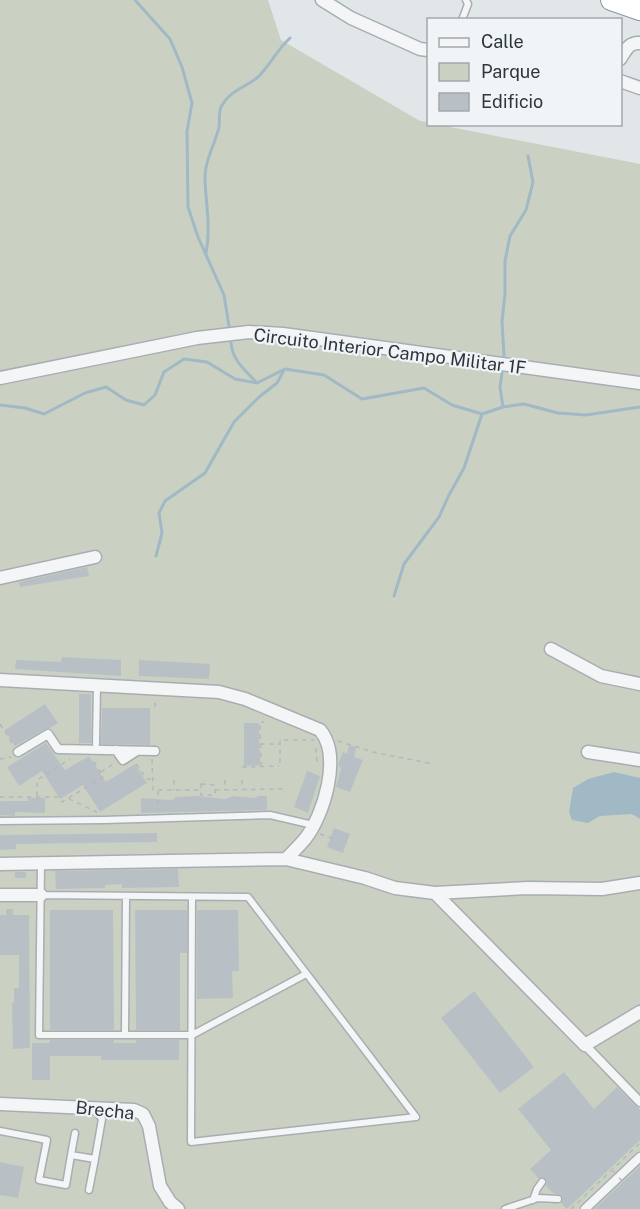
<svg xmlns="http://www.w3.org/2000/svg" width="640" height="1209" font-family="'Public Sans',sans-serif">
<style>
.green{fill:#cad1c3}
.water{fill:#a0b9c5}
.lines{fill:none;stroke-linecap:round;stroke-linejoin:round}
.stream{stroke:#a0b9c5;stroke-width:3}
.building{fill:#b9c0c5}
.service-casing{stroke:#a7aeb2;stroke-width:9}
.pedestrian-casing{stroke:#a7aeb2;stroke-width:11}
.minor-casing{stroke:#a7aeb2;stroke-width:15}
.trunk-casing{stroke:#8a969d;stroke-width:22}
.path{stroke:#b4b8bc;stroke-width:1.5;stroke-dasharray:4.5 4.5;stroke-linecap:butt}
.service{stroke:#f4f5f7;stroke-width:6}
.pedestrian{stroke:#f4f5f7;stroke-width:8}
.minor{stroke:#f4f5f7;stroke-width:12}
.trunk{stroke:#fff;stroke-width:20}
.path-bridge{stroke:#b4b8bc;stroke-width:1.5;stroke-dasharray:4.5 4.5;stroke-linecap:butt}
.labels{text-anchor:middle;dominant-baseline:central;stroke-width:4.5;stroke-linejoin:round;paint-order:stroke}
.street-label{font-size:18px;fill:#2b363e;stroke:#f1f4f6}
</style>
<rect width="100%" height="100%" fill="#e1e6e8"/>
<path class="green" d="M 0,0 L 268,0 L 281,40 L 420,121 L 428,122 L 428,124 L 440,125 L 640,164 L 640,1209 L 0,1209 Z"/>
<path class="water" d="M 614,772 L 640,778 L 640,819 L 632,814 L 600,816 L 588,823 L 572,820 L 569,812 L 573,788 L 588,779 Z"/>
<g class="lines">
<path class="stream" d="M 135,0 L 170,39 L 182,67 L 192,103 L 187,131 L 188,207 L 198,237 L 224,295 L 229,326
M 206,253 C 211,228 206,205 205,180 C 204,161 215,145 219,127 C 220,120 218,111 222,105 C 231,90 246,87 258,77 C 270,65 277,50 290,38
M 231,343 C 232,360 246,371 257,383
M 504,356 L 502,321 L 505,294 L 505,261 L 510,236 L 526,210 L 533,182 L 528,156
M 502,373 L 500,387 L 503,407
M 0,405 L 25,408 L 44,414 L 85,393 L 106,387 L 126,400 L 144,405 L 155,395 L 164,372 L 184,359 L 207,362 L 235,379 L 257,383 L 285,369 L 324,375 L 362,399 L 424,388 L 452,405 L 482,414 L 503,407 L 524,404 L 558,413 L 586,415 L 640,407
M 156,556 L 162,533 L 159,513 L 165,501 L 205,473 L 234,422 L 259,397 L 277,383 L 284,370
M 394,596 L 404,564 L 439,517 L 449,495 L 464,468 L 482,414"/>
</g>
<path class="building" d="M 87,567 L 89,576 L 20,587 L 19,582 Z
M 62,657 L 121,660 L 121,676 L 15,669 L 16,660 L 61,662 Z
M 139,660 L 210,664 L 209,679 L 139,676 Z
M 79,694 L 91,694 L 91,743 L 79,743 Z
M 45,704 L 58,723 L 50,728 L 45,729 L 15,746 L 5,730 Z
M 102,708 L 150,708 L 150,745 L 101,744 Z
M 244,723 L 259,723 L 260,765 L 244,766 Z
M 46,743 L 65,770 L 89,756 L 106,782 L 135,764 L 147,783 L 100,812 L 83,785 L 60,799 L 42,771 L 19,786 L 7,767 Z
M 349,745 L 356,747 L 354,757 L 363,760 L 350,792 L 336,787 L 341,768 L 338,765 L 343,752 L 347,754 Z
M 307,771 L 320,776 L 308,813 L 294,807 Z
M 231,796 L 257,798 L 257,796 L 267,796 L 267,810 L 141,813 L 141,798 L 169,800 L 175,799 L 175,797 L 197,796 L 225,799 L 231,797 Z
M 27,798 L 45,798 L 45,813 L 15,812 L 15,816 L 0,815 L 0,802 L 2,801 L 29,801 Z
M 334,828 L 350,834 L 343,853 L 327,847 Z
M 157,833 L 157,842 L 16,844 L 16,849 L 0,850 L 0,835 Z
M 178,869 L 179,887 L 122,888 L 122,884 L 105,885 L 105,888 L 56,889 L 55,871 Z
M 15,872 L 26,872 L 26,878 L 15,878 Z
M 6,909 L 13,909 L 13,915 L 29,915 L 30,1048 L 13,1049 L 12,1003 L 14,1003 L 14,988 L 19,988 L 19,955 L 0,955 L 0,915 L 6,915 Z
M 50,910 L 113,910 L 114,1030 L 50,1030 Z
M 135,910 L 187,910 L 187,953 L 180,953 L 180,1030 L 136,1030 Z
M 197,910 L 238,910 L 239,971 L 232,971 L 233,998 L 197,999 Z
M 474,991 L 534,1067 L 500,1093 L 441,1018 Z
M 50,1040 L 114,1040 L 114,1043 L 136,1043 L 136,1040 L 179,1040 L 179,1060 L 101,1060 L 101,1056 L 50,1056 L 50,1080 L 32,1080 L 32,1043 L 50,1043 Z
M 564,1072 L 594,1109 L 617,1087 L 640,1110 L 640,1140 L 567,1209 L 561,1203 L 563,1199 L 561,1195 L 553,1193 L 546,1186 L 547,1182 L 545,1178 L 538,1178 L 530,1169 L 551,1150 L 518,1109 Z
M 0,1162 L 24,1167 L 18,1198 L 0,1195 Z
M 640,1166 L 640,1209 L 594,1209 L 607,1197 Z"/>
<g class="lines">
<defs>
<path id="service" d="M 462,20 L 468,4 L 466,0
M 96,744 L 97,686
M 0,821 L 104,820 L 270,815 L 313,825
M 41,864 L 39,1035 L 192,1035 L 306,974
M 41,895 L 248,897 L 416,1117 L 191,1142 L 192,897
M 125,1035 L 126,896
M 0,1131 L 47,1140 L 39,1180 L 66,1185 L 71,1155 L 95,1159 L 102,1119 L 95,1110
M 71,1155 L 75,1133
M 89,1190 L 95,1159
M 533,1200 L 537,1189 L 542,1182
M 505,1209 L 538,1198 L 558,1199"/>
<path id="pedestrian" d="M 116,750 L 123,760 L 137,751
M 18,752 L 48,734 L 58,749 L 155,751
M 585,1045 L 640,1102
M 585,1209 L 640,1157"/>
<path id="minor" d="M 322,0 L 351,18 L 420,49 L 428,50
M 620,59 C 626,50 629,42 640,43
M 620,81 L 640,88
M 0,378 L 197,338 L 249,332 L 283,334 L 640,383
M 0,578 L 95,557
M 551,649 L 601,676 L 640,684
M 0,680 L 219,692 L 245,699 L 320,730 C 342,756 324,815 305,839 C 299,846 292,853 286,859
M 588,752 L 640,760
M 0,864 L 286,859 L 365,878 L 395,888 L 435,893 L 528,888 L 602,889 L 640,883
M 435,893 L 585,1045 L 640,1012
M 0,895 L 41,895
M 0,1104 L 134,1110 L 143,1114 L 149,1126 L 160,1186 L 170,1202 L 178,1209"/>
<path id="trunk" d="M 611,0 L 640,10"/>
</defs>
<use href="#service" class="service-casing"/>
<use href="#pedestrian" class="pedestrian-casing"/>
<use href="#minor" class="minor-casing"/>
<use href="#trunk" class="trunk-casing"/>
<path class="path" d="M 155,707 L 155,699
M 0,724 L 12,743
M 338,741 L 373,752 L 433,764
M 260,744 L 279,744
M 316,748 L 317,762
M 0,759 L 11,757
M 152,759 L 153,790 L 201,790
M 280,763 L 280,740 L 314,740
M 136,764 L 147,779 L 156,779
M 261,766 L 260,722 L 264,722
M 242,767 L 279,766
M 101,772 L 113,764
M 174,780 L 174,790
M 225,780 L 225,788
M 242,780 L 242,788
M 201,784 L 215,785 L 215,795 L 201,795 Z
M 215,790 L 283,789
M 158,791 L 158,811
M 37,796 L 37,780 L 70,759
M 0,797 L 58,797 L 62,802 L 103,777 L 92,758
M 69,799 L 97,812
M 320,834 L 334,839
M 571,1209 L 640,1143"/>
<use href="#service" class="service"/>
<use href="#pedestrian" class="pedestrian"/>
<use href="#minor" class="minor"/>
<use href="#trunk" class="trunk"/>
<path class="path-bridge" d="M 613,1171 L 623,1182"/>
</g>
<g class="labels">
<g class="street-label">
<text transform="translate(390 351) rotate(7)">Circuito Interior Campo Militar 1F</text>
<text transform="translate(105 1110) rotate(6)">Brecha</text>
</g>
</g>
<rect x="427" y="18" width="195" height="108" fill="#f1f4f6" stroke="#a2a8ac" stroke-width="1.5"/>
<rect x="439" y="38" width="30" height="9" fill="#f4f5f7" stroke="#a2a8ac" stroke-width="1.5"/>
<text x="481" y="48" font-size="18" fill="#2b363e">Calle</text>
<rect x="439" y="63" width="30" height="18" fill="#cad1c3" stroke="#a2a8ac" stroke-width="1.5"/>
<text x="481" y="78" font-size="18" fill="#2b363e">Parque</text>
<rect x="439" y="93" width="30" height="18" fill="#b9c0c5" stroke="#a2a8ac" stroke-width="1.5"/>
<text x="481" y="108" font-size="18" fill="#2b363e">Edificio</text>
</svg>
